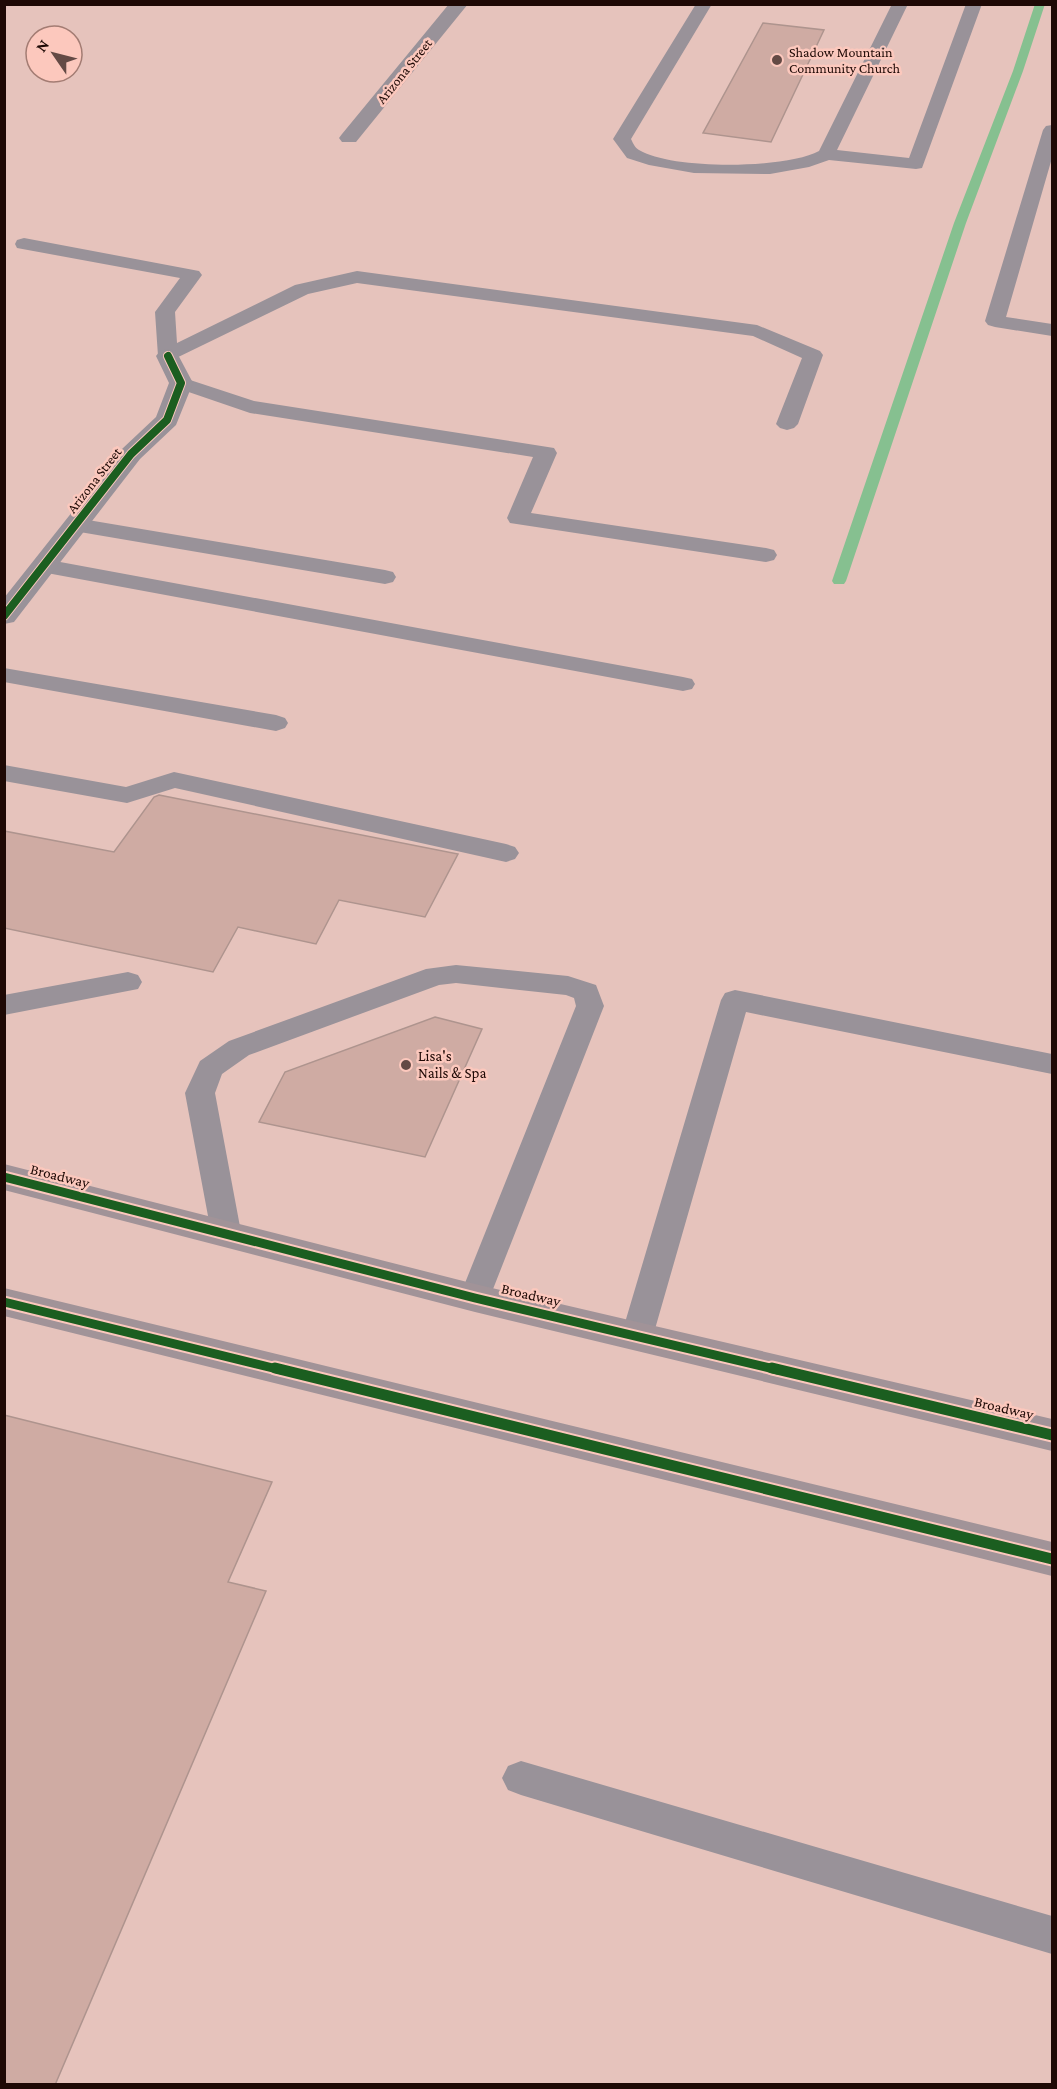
<svg xmlns="http://www.w3.org/2000/svg" width="1057" height="2089" font-family="'Crimson Pro',serif">
<style>
.lines{fill:none;stroke-linecap:round;stroke-linejoin:round}
.stream{fill:#86c090;fill-rule:evenodd}
.building{fill:#cfaba3;stroke:#ae948e;stroke-width:1.5}
.service{fill:#999299;fill-rule:evenodd}
.minor{fill:#999299;fill-rule:evenodd}
.primary{fill:#a19398;fill-rule:evenodd}
.cycleway-far2-casing{stroke:#fcc8bd;stroke-width:10}
.cycleway-far1-casing{stroke:#fcc8bd;stroke-width:13}
.cycleway-casing{stroke:#fcc8bd;stroke-width:15}
.cycleway-far2{stroke:#1b5e20;stroke-width:8}
.cycleway-far1{stroke:#1b5e20;stroke-width:9}
.cycleway{stroke:#1b5e20;stroke-width:11}
.poi-dot{fill:#644a45;stroke:#fcc8bd;stroke-width:2}
.labels{text-anchor:middle;dominant-baseline:central;stroke-width:5;stroke-linejoin:round;paint-order:stroke}
.far-poi-label{font-size:14px;fill:#1e0905;stroke:#fcc8bd;text-anchor:start}
.far-street-label{font-size:14px;fill:#1e0905;stroke:#fcc8bd}
.poi-label{font-size:15px;fill:#1e0905;stroke:#fcc8bd;text-anchor:start}
.street-label{font-size:15px;fill:#1e0905;stroke:#fcc8bd}
</style>
<rect width="100%" height="100%" fill="#e6c3bc"/>
<g class="lines">
<path class="stream" d="M 1035,4 L 1045,4 L 1023,71 L 966,223 L 846,581 L 844,584 L 834,584 L 832,581 L 954,223 L 1013,71 Z"/>
</g>
<path class="building" d="M 763,23 L 824,30 L 771,142 L 703,133 Z
M 159,795 L 458,854 L 425,917 L 339,900 L 316,944 L 238,927 L 213,972 L 4,928 L 4,831 L 114,852 L 154,797 Z
M 435,1017 L 482,1029 L 425,1157 L 259,1122 L 285,1072 Z
M 4,1415 L 272,1482 L 228,1582 L 266,1591 L 55,2085 L 4,2085 Z"/>
<g class="lines">
<path class="service" d="M 696,4 L 712,4 L 631,139 C 633,143 635,148 639,150 C 672,170 786,169 819,151 L 892,4 L 908,4 L 837,150 L 909,158 L 966,4 L 982,4 L 922,168 L 916,169 L 829,160 L 809,167 L 770,174 L 694,173 L 649,165 L 627,158 L 613,139 Z
M 1052,125 L 1052,158 L 1006,317 L 1052,324 L 1052,336 L 995,327 L 988,325 L 985,321 L 1043,130 L 1046,126 Z
M 24,238 L 199,271 L 202,275 L 175,312 L 177,343 L 295,285 L 357,271 L 757,325 L 820,351 L 823,355 L 798,424 L 794,428 L 787,430 L 780,428 L 776,424 L 802,358 L 753,336 L 357,283 L 308,294 L 168,362 L 161,360 L 158,356 L 155,312 L 180,278 L 17,248 L 15,244 L 17,240 Z
M 181,377 L 254,401 L 554,448 L 557,453 L 531,513 L 766,548 L 774,550 L 777,555 L 774,560 L 766,562 L 510,523 L 507,518 L 533,457 L 250,413 L 174,387 L 171,383 L 174,379 Z
M 76,518 L 385,570 L 393,572 L 396,577 L 393,582 L 385,584 L 68,530 L 65,525 L 68,520 Z
M 44,559 L 683,677 L 692,679 L 695,684 L 692,689 L 683,691 L 36,571 L 33,566 L 36,561 Z
M 4,668 L 276,715 L 285,718 L 288,723 L 285,728 L 276,731 L 4,682 Z
M 4,765 L 126,787 L 174,772 L 506,844 L 515,847 L 519,853 L 515,859 L 506,862 L 175,788 L 127,803 L 4,781 Z
M 456,965 L 568,976 L 596,985 L 604,1006 L 486,1307 L 475,1310 L 464,1307 L 459,1298 L 576,1006 L 574,998 L 566,995 L 456,983 L 439,985 L 249,1055 L 222,1074 L 215,1093 L 241,1232 L 237,1240 L 226,1244 L 215,1240 L 211,1232 L 185,1093 L 200,1061 L 229,1041 L 426,969 Z
M 128,972 L 138,975 L 142,982 L 138,989 L 4,1015 L 4,995 Z
M 735,990 L 1052,1054 L 1052,1074 L 746,1012 L 653,1336 L 648,1345 L 637,1349 L 626,1345 L 621,1336 L 721,1000 L 725,993 Z
M 521,1761 L 1052,1916 L 1052,1954 L 521,1795 L 508,1790 L 502,1778 L 508,1766 Z"/>
<path class="minor" d="M 449,4 L 468,4 L 356,142 L 342,142 L 339,138 L 342,134 Z
M 168,349 L 176,351 L 193,383 L 176,425 L 140,459 L 14,622 L 4,624 L 4,598 L 122,449 L 156,417 L 169,383 L 156,356 L 160,351 Z"/>
<path class="primary" d="M 4,1164 L 475,1284 L 1052,1419 L 1052,1451 L 475,1312 L 4,1190 Z
M 4,1288 L 1052,1542 L 1052,1576 L 4,1316 Z"/>
<defs>
<path id="cycleway-far2" d="M 4,616 L 131,454 L 167,420 L 181,383 L 168,356"/>
<path id="cycleway-far1" d="M 4,1177 L 475,1298 L 778,1370
M 4,1302 L 281,1370"/>
<path id="cycleway" d="M 275,1368 L 1052,1559
M 772,1368 L 1052,1435"/>
</defs>
<use href="#cycleway-far2" class="cycleway-far2-casing"/>
<use href="#cycleway-far1" class="cycleway-far1-casing"/>
<use href="#cycleway" class="cycleway-casing"/>
<use href="#cycleway-far2" class="cycleway-far2"/>
<use href="#cycleway-far1" class="cycleway-far1"/>
<use href="#cycleway" class="cycleway"/>
</g>
<g class="poi-dot">
<circle cx="777" cy="60" r="6"/>
<circle cx="406" cy="1065" r="6"/>
</g>
<g class="labels">
<g class="far-poi-label">
<text x="789" y="52">Shadow Mountain<tspan x="789" dy="16">Community Church</tspan></text>
</g>
<g class="far-street-label">
<text transform="translate(404 71) rotate(-51)">Arizona Street</text>
<text transform="translate(94 480) rotate(-52)">Arizona Street</text>
</g>
<g class="poi-label">
<text x="418" y="1056">Lisa's<tspan x="418" dy="17">Nails &amp; Spa</tspan></text>
</g>
<g class="street-label">
<text transform="translate(60 1176) rotate(14)">Broadway</text>
<text transform="translate(531 1295) rotate(13)">Broadway</text>
<text transform="translate(1004 1408) rotate(13)">Broadway</text>
</g>
</g>
<rect width="1057" height="2089" fill="none" stroke="#1e0905" stroke-width="12"/>
<g transform="translate(54 54) rotate(305)"><circle r="28" fill="#fcc8bd" stroke="#a37c73" stroke-width="1.5"/>
<path d="M0-4.5L10 22L0 15L-10 22Z" fill="#644a45"/>
<text y="-9" font-size="16" font-weight="bold" text-anchor="middle" fill="#1e0905">N</text>
</g>
</svg>
